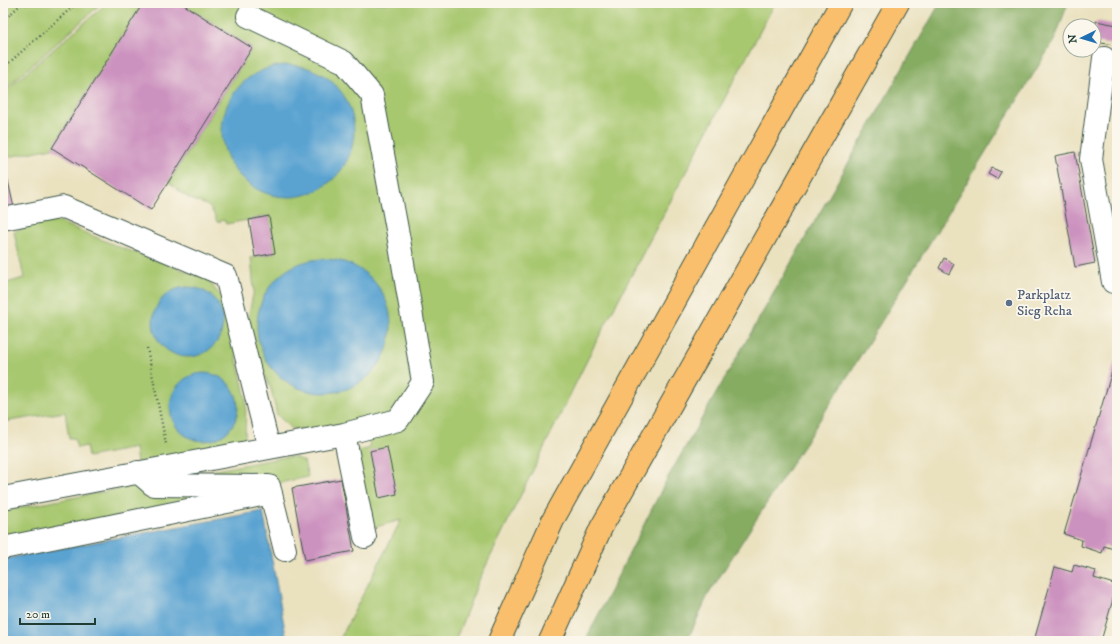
<svg xmlns="http://www.w3.org/2000/svg" width="1120" height="644" font-family="'IM FELL DW Pica',serif">
<style>
.green{fill:#a8c870;stroke:#648252}
.forest{fill:#86ac62;stroke:#52744b}
.water{fill:#5aa3d1;stroke:#3c7082}
.building{fill:#cc92bf}
.lines{fill:none;stroke-linecap:round;stroke-linejoin:round}
.minor-casing{stroke:#3d5649;stroke-width:24}
.highway-casing{stroke:#3d5649;stroke-width:24}
.path{stroke:#3d5649;stroke-width:2.5;stroke-dasharray:1 3;stroke-linecap:butt}
.minor{stroke:#fff;stroke-width:22}
.highway{stroke:#f9bf6d;stroke-width:22}
.service-dot{fill:#5c6f8a;stroke:#fbf7ec;stroke-width:1.5}
.labels{text-anchor:middle;dominant-baseline:central;stroke-width:3.5;stroke-linejoin:round;paint-order:stroke}
.service-label{font-size:14px;fill:#4e5e75;stroke:#fbf7ec;text-anchor:start}
</style>
<rect width="100%" height="100%" fill="#fbf7ec"/>
<filter id="ink" filterUnits="userSpaceOnUse"><feTurbulence type="fractalNoise" baseFrequency=".025" numOctaves="2"/><feDisplacementMap in="SourceGraphic" scale="8" xChannelSelector="R" yChannelSelector="G"/><feConvolveMatrix kernelMatrix="1 2 1 2 8 2 1 2 1" color-interpolation-filters="sRGB"/></filter>
<filter id="wash" filterUnits="userSpaceOnUse"><feTurbulence type="fractalNoise" baseFrequency=".012" numOctaves="4" result="noise"/><feDisplacementMap in="SourceGraphic" scale="16" xChannelSelector="R" yChannelSelector="G"/><feGaussianBlur stdDeviation="0.9" result="paint"/><feColorMatrix in="noise" values="0 0 0 0 0 0 0 0 0 0 0 0 0 0 0 0 0 1.4 0 .05"/><feComposite in="paint" operator="in"/></filter>
<g filter="url(#wash)">
<rect width="100%" height="100%" fill="#eae1bf"/>
<path class="green" d="M 3,3 L 102,3 L 3,91 Z
M 107,3 L 143,3 L 52,148 L 3,158 L 3,93 Z
M 181,3 L 775,3 L 595,344 L 479,580 L 455,641 L 339,641 L 401,520 L 372,528 L 356,452 L 370,448 L 367,424 L 318,430 L 292,429 L 277,415 L 271,389 L 251,346 L 248,318 L 254,290 L 251,258 L 275,253 L 269,216 L 226,224 L 224,220 L 217,222 C 209,200 206,207 189,198 C 182,194 175,187 169,182 L 252,48 Z
M 57,221 L 117,246 L 207,279 L 223,299 L 246,399 L 245,439 L 205,453 L 137,463 L 135,448 L 88,457 L 86,446 L 77,448 L 74,438 L 69,438 L 65,412 L 3,422 L 3,284 L 24,278 L 14,232 L 33,224 Z
M 285,457 L 295,457 L 304,461 L 308,477 L 14,538 L 3,536 L 3,511 Z"/>
<path class="forest" d="M 940,3 L 1068,3 L 1055,39 L 851,371 L 708,595 L 687,641 L 585,641 L 667,479 Z"/>
<path class="water" d="M222 131a66 66 0 1 1 132 0a66 66 0 1 1-132 0Z
M257 326a67 67 0 1 1 134 0a67 67 0 1 1-134 0Z
M153 322a35 35 0 1 1 70 0a35 35 0 1 1-70 0Z
M170 407a34 34 0 1 1 68 0a34 34 0 1 1-68 0Z
M 263,511 L 287,641 L 3,641 L 3,559 Z"/>
<g id="blocks">
<path class="building" d="M 143,3 L 181,3 L 252,48 L 151,210 L 52,148 Z
M 1096,21 L 1117,25 L 1115,45 L 1094,42 Z
M 1075,152 L 1095,263 L 1075,267 L 1055,156 Z
M 3,167 L 5,167 L 14,208 L 3,210 Z
M 992,168 L 1001,172 L 997,179 L 988,174 Z
M 269,216 L 275,253 L 255,257 L 249,220 Z
M 944,258 L 954,264 L 949,274 L 939,268 Z
M 1117,354 L 1117,550 L 1104,546 L 1102,553 L 1081,546 L 1082,540 L 1064,534 Z
M 387,447 L 397,494 L 379,498 L 370,451 Z
M 341,479 L 354,551 L 305,560 L 292,488 Z
M 1074,565 L 1096,571 L 1094,578 L 1117,585 L 1101,641 L 1034,641 L 1055,567 L 1072,572 Z"/>
</g>
</g>
<g filter="url(#ink)">
<use href="#blocks" fill-opacity="0" stroke="#3d5649" stroke-width="1"/>
<g class="lines">
<defs>
<path id="minor" d="M 248,16 L 344,62 L 372,95 L 399,240 L 423,382 L 398,420 L 344,434 L 269,448
M 1104,58 L 1091,159 L 1113,282 L 1117,282
M 3,219 L 64,207 L 226,276 L 269,448 L 3,498
M 344,434 L 365,537
M 138,472 L 153,485 L 269,486 L 285,550
M 3,548 L 271,493"/>
<path id="highway" d="M 499,641 L 554,518 L 841,3
M 550,641 L 601,528 L 898,3"/>
</defs>
<use href="#minor" class="minor-casing"/>
<use href="#highway" class="highway-casing"/>
<path class="path" d="M 3,21 L 22,3
M 3,68 L 77,3
M 147,348 L 166,444"/>
<use href="#minor" class="minor"/>
<use href="#highway" class="highway"/>
</g>
</g>
<circle class="service-dot" cx="1009" cy="303" r="4"/>
<g class="labels">
<g class="service-label">
<text x="1017" y="295">Parkplatz<tspan x="1017" dy="16">Sieg Reha</tspan></text>
</g>
</g>
<rect width="1120" height="644" fill="none" stroke="#fbf7ec" stroke-width="16"/>
<g transform="translate(1082 38) rotate(265)"><circle r="19" fill="#fbf7ec" stroke="#a3ada2"/>
<path d="M0-3L7 15L0 10L-7 15Z" fill="#1f6fb2"/>
<text y="-6" font-size="11" font-weight="bold" text-anchor="middle" fill="#1f3d34">N</text>
</g>
<path d="M20 618v6h75v-6" fill="none" stroke="#1f3d34" stroke-width="2"/>
<text x="26" y="618" font-size="12" fill="#1f3d34" stroke="#fbf7ec" stroke-width="3" paint-order="stroke">20 m</text>
</svg>
